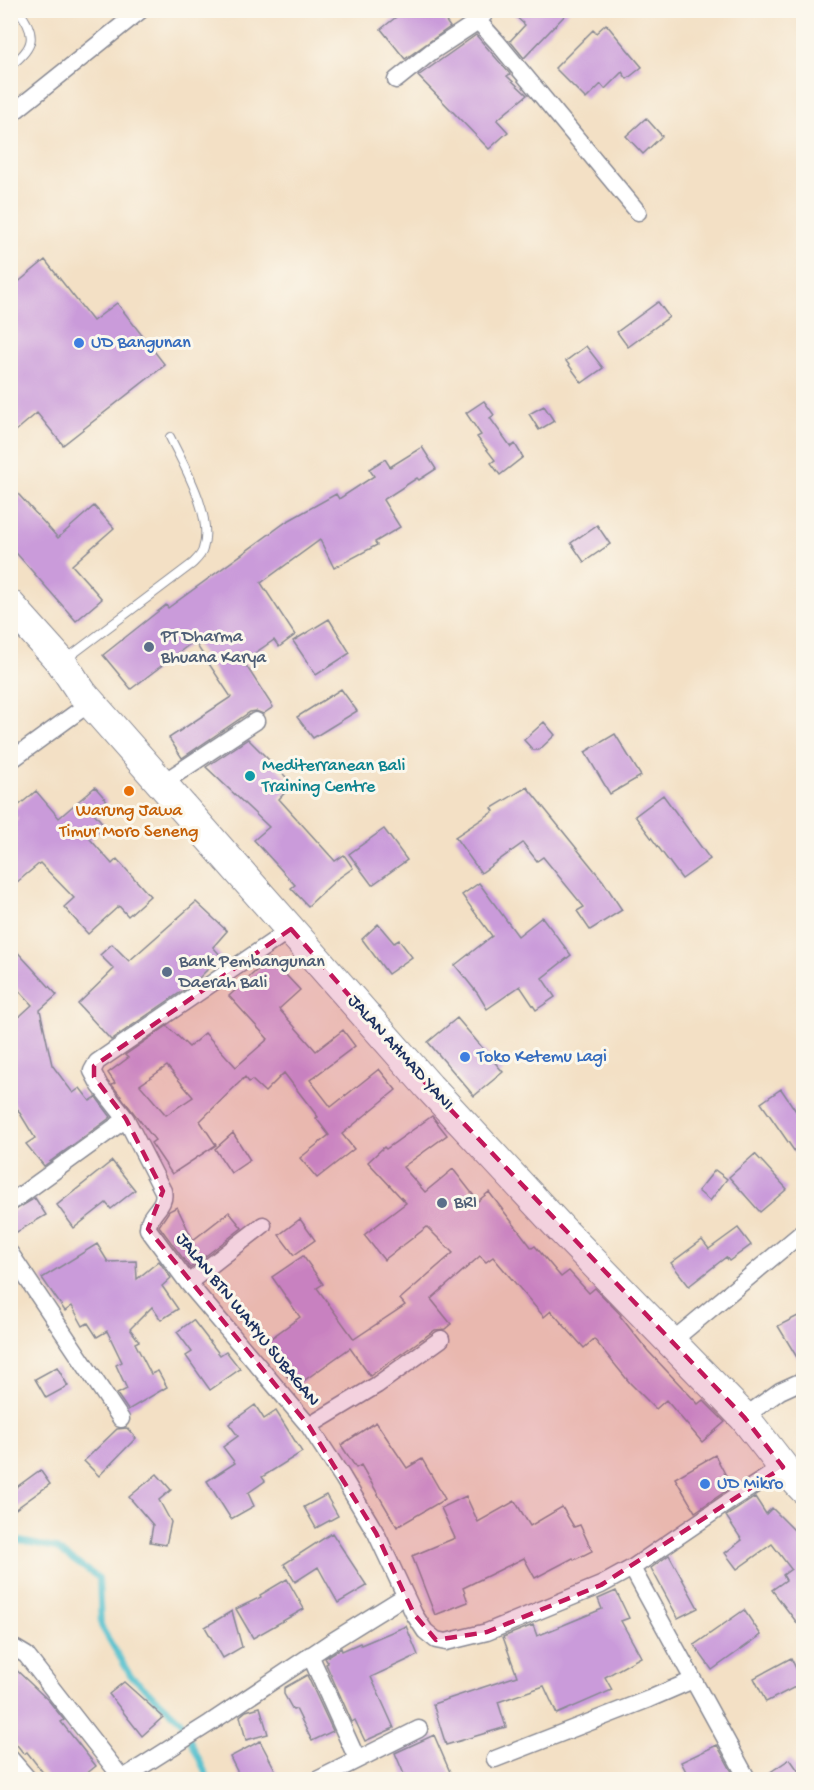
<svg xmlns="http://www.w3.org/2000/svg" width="814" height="1790" font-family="'Gochi Hand',sans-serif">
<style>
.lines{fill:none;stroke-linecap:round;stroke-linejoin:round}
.stream{stroke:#54c0cd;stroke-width:6}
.building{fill:#ca9bda;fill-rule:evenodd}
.lane-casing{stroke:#878892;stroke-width:10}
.street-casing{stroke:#878892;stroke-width:19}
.highway-casing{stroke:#878892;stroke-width:32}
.lane{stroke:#fff;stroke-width:8}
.street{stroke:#fff;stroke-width:16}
.highway{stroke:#fff;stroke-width:30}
.marked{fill:#c2185b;fill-opacity:0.2;stroke:#c2185b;stroke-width:4.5;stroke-dasharray:12 8;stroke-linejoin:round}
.shop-dot{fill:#3f7fe0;stroke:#fbf7ec;stroke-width:2}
.service-dot{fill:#5c6f8a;stroke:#fbf7ec;stroke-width:2}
.culture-dot{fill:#0f9aa8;stroke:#fbf7ec;stroke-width:2}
.food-dot{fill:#e8710a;stroke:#fbf7ec;stroke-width:2}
.labels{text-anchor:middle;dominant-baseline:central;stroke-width:6;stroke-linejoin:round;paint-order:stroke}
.shop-label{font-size:18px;fill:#366cbe;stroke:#fbf7ec;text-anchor:start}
.service-label{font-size:18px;fill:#4e5e75;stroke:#fbf7ec;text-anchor:start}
.culture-label{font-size:18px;fill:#0d838f;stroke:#fbf7ec;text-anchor:start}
.food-label{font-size:18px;fill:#c56008;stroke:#fbf7ec}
.street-label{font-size:18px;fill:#1b2f5e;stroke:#fbf7ec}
</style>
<rect width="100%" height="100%" fill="#fbf7ec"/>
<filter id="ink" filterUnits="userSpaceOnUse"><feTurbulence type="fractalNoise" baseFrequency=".0167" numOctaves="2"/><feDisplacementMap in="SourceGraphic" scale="12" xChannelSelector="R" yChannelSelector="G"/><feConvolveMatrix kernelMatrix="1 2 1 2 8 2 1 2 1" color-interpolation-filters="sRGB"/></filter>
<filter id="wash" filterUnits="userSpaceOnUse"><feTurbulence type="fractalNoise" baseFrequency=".008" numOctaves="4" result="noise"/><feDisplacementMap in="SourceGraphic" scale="24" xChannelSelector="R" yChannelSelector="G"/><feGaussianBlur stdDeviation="1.35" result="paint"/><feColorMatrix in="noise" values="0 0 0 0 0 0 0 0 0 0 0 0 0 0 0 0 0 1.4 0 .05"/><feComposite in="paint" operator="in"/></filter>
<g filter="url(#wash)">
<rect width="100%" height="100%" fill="#f3e0c5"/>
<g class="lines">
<path class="stream" d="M 10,1539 L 55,1548 L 99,1578 L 101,1626 L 130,1675 L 181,1721 L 209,1780"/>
</g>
<g id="blocks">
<path class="building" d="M 405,10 L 438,10 L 450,27 L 405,59 L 381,29 Z
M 509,10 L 570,10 L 524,58 L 510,41 L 525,25 Z
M 606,24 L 642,67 L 627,79 L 622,72 L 605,89 L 601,84 L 586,99 L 555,68 L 593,30 L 596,33 Z
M 476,35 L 510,74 L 507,76 L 527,95 L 497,120 L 508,132 L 489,149 L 418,76 Z
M 646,118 L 662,136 L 643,154 L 626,136 Z
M 45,260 L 93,321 L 117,303 L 165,365 L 63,445 L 37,413 L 10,436 L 10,289 Z
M 658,302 L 669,317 L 628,347 L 617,332 Z
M 586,346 L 603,368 L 582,383 L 566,361 Z
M 484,401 L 494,415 L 490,418 L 511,447 L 515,444 L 523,457 L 500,475 L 491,463 L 495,460 L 477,437 L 481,435 L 466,413 Z
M 544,406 L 554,421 L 539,430 L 529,414 Z
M 422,447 L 436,469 L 419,480 L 417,478 L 383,500 L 400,527 L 375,542 L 377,545 L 334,568 L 320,540 L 261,583 L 295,635 L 279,647 L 274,640 L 243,661 L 273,707 L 263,714 L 256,711 L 250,712 L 182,758 L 169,738 L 231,697 L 194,641 L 131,689 L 103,655 L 166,605 L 168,608 L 286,522 L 336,494 L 339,499 L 374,476 L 369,469 L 385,459 L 390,467 Z
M 10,485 L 58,538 L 94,506 L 114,528 L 72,565 L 102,599 L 76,621 L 10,546 Z
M 597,525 L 610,544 L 584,562 L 571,543 Z
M 329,619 L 350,653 L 316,675 L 293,641 Z
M 341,689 L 357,711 L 313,738 L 297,717 Z
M 544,722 L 555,735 L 539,750 L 533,750 L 524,740 Z
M 615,734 L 641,776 L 610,794 L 585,752 Z
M 248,739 L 293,784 L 279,799 L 335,861 L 344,855 L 353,868 L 336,880 L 308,906 L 291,888 L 295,885 L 254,840 L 269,827 L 206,767 Z
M 95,787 L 108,802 L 94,813 L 105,826 L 90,839 L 112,864 L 117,859 L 150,896 L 128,916 L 119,906 L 88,934 L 64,907 L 74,898 L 40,863 L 10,888 L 10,826 L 18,819 L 12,811 L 36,791 L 59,818 Z
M 527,787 L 603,881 L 622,910 L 590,930 L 577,911 L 584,907 L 543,857 L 537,861 L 523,843 L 481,873 L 455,837 L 494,811 L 492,808 Z
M 663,795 L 710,859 L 682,879 L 635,816 Z
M 384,829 L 407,860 L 372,885 L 349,854 Z
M 479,883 L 518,936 L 542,917 L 571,955 L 542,978 L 555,997 L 536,1010 L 520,986 L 487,1009 L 478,994 L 455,965 L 492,936 L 462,895 Z
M 196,902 L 227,931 L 213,947 L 221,956 L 194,983 L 111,1040 L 78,1004 L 114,969 L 100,955 L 112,944 L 129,961 Z
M 378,924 L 394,943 L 399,940 L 412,957 L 388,974 L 362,939 Z
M 10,944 L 57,995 L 40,1010 L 52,1065 L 73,1093 L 80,1088 L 90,1101 L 96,1097 L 111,1117 L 44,1166 L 26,1144 L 35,1138 L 10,1097 L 10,1025 L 32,1005 L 10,981 Z
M 270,958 L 300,990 L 279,1009 L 316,1051 L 343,1030 L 355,1046 L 310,1080 L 331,1107 L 379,1069 L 396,1090 L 342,1134 L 354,1149 L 317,1178 L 300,1158 L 329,1135 L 316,1118 L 318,1117 L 284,1073 L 265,1092 L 252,1080 L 249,1082 L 245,1077 L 200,1121 L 216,1145 L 172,1174 L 151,1143 L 155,1140 L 112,1085 L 115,1083 L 108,1073 L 128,1058 L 125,1055 L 167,1026 L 189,1047 L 205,1033 L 236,1067 L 268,1039 L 229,996 ZM 167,1066 L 193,1097 L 166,1115 L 140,1085 Z
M 457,1018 L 503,1072 L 474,1096 L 428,1042 Z
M 781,1089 L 804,1123 L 804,1165 L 761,1103 Z
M 432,1116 L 447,1135 L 403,1167 L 425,1192 L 453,1169 L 478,1201 L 489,1192 L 532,1248 L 535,1246 L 561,1277 L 569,1271 L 589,1293 L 595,1288 L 621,1315 L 620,1316 L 648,1351 L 698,1404 L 703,1400 L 725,1422 L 702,1442 L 666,1400 L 656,1409 L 630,1383 L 594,1339 L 584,1348 L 551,1311 L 544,1317 L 493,1257 L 486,1262 L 480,1256 L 431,1299 L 451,1324 L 445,1329 L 435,1330 L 370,1376 L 350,1348 L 295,1387 L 263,1344 L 300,1317 L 272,1277 L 303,1256 L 323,1284 L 317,1288 L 354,1339 L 405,1305 L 400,1299 L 453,1253 L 427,1227 L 384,1260 L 364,1235 L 406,1203 L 368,1162 L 384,1147 L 386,1149 Z
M 233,1133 L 250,1160 L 231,1173 L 215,1149 Z
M 755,1154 L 787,1189 L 760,1212 L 729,1177 Z
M 112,1161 L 135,1190 L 111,1209 L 106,1203 L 74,1228 L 57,1205 Z
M 715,1170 L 727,1179 L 710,1201 L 698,1191 Z
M 35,1198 L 46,1215 L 10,1236 L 10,1213 Z
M 177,1207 L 193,1240 L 229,1212 L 242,1228 L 190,1268 L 159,1226 L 169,1211 Z
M 300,1219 L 315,1240 L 294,1255 L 279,1235 Z
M 738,1228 L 751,1245 L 729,1261 L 726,1257 L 689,1286 L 671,1263 L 702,1240 L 709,1249 Z
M 97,1244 L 108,1262 L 136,1261 L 137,1279 L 159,1261 L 171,1278 L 162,1286 L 178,1309 L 161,1320 L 152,1307 L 130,1329 L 139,1341 L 135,1343 L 151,1374 L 158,1371 L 167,1387 L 128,1410 L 117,1394 L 127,1389 L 116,1365 L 122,1362 L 107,1331 L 97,1337 L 88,1323 L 83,1326 L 72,1306 L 65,1311 L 42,1278 Z
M 804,1313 L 804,1369 L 778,1326 Z
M 193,1320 L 220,1355 L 226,1351 L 240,1369 L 210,1390 L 186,1356 L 192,1352 L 177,1332 Z
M 57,1367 L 68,1386 L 46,1398 L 35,1379 Z
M 255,1405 L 264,1419 L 276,1411 L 302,1452 L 262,1477 L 265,1481 L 248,1493 L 254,1506 L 231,1519 L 207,1481 L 235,1463 L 223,1447 L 238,1436 L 229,1424 Z
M 376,1422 L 407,1468 L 422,1459 L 445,1499 L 397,1527 L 361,1465 L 356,1468 L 341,1445 Z
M 117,1429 L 127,1428 L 136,1438 L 99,1476 L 84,1461 Z
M 715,1455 L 732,1487 L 695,1512 L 675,1478 Z
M 40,1470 L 50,1484 L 10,1513 L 10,1492 Z
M 157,1474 L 171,1490 L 159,1500 L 171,1522 L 166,1545 L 150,1542 L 153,1525 L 129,1497 Z
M 326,1495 L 338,1516 L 316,1528 L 304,1507 Z
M 466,1496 L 478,1522 L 515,1501 L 530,1526 L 562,1507 L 574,1527 L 580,1525 L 592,1551 L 574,1560 L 573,1558 L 535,1578 L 524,1558 L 463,1588 L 468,1602 L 435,1615 L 412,1556 L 455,1538 L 441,1508 Z
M 755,1497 L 766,1514 L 772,1508 L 804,1540 L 804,1632 L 772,1590 L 786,1580 L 783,1575 L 791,1569 L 772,1544 L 737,1569 L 725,1553 L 742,1540 L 726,1516 Z
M 332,1533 L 367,1586 L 338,1603 L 318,1567 L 295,1582 L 284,1564 Z
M 669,1555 L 698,1608 L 678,1618 L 651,1568 Z
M 287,1579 L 304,1609 L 253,1638 L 236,1609 L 261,1597 L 260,1595 Z
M 616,1591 L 629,1618 L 621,1621 L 641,1657 L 605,1677 L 612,1690 L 557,1714 L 544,1686 L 498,1702 L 506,1727 L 446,1745 L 433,1704 L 517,1676 L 503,1637 L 533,1625 L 537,1636 L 602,1609 L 598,1599 Z
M 744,1610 L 761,1635 L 712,1670 L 694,1645 Z
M 232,1611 L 242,1647 L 223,1658 L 205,1627 Z
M 406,1626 L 418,1655 L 371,1677 L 394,1728 L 365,1741 L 355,1720 L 352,1722 L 326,1664 L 328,1663 L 325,1658 L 341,1648 L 342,1651 L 360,1643 L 361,1645 Z
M 791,1658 L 803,1683 L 766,1702 L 754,1678 Z
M 10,1664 L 49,1701 L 64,1720 L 61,1722 L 96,1766 L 80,1779 L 48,1779 L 27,1752 L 24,1754 L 10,1736 Z
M 307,1675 L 333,1731 L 312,1741 L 296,1709 L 293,1710 L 284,1694 L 284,1688 Z
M 124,1682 L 163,1717 L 142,1736 L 109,1694 Z
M 260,1707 L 268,1734 L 246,1740 L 240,1716 L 246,1711 Z
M 434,1735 L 453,1779 L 406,1779 L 395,1753 Z
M 260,1741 L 280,1779 L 241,1779 L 230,1757 Z
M 717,1745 L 736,1779 L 690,1779 L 681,1762 Z
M 790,1759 L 804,1779 L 760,1779 Z"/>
</g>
</g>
<g filter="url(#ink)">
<use href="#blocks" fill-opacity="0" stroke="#878892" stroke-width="1.5"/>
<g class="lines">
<defs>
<path id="lane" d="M 10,66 C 34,48 38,35 18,10
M 65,660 L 192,564 C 196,560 202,555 203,549 C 214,517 184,466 170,437"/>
<path id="street" d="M 468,10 L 497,42 L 638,212
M 396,80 L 431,52 L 478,21 L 488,10
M 10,115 L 141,10
M 10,761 L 91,702
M 161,784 L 256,721
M 291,929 L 97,1062 L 92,1071 L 100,1086 L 126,1119 L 163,1191 C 167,1207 147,1213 148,1229 L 188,1283 L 309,1426 L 343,1478 L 376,1533 L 414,1614 L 425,1631 L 436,1640 L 446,1642 L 487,1632 L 601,1585 L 632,1568 L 734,1498 L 783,1467
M 10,1203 L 126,1119
M 10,1253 L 121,1419
M 188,1283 L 263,1225
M 671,1342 L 804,1231
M 744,1417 L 780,1391 L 804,1380
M 309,1426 L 377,1385 L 441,1339
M 632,1568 L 748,1780
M 10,1649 L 16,1649 L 26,1655 L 122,1778
M 310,1655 L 357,1759
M 10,1758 L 29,1780
M 495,1759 L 649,1699 L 693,1680
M 120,1780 L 210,1723 L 331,1642 L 405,1596
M 317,1780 L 419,1729"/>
<path id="highway" d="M 10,605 L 62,663 L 82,693 L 429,1087 L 562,1230 L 744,1417 L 783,1467 L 804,1489"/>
</defs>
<use href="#lane" class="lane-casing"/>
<use href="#street" class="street-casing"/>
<use href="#highway" class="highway-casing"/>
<use href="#lane" class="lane"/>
<use href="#street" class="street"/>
<use href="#highway" class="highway"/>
</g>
</g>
<path class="marked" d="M 291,929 L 429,1087 L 744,1417 L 783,1467 L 601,1585 L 487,1632 L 436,1640 L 414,1614 L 376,1533 L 309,1426 L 148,1229 L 163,1191 L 126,1119 L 94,1077 L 94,1066 Z"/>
<g class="shop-dot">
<circle cx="79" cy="343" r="6"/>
<circle cx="465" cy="1057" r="6"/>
<circle cx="705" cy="1484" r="6"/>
</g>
<g class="service-dot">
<circle cx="149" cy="647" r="6"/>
<circle cx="167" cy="972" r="6"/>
<circle cx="442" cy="1203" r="6"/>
</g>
<circle class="culture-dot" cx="250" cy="776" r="6"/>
<circle class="food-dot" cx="129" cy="791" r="6"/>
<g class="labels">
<g class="shop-label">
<text x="91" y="343">UD Bangunan</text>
<text x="477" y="1057">Toko Ketemu Lagi</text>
<text x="717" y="1484">UD Mikro</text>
</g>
<g class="service-label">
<text x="161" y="637">PT Dharma<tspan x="161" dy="21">Bhuana Karya</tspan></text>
<text x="179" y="962">Bank Pembangunan<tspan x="179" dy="21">Daerah Bali</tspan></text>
<text x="454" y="1203">BRI</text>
</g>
<g class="culture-label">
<text x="262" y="766">Mediterranean Bali<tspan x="262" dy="21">Training Centre</tspan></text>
</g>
<g class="food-label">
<text x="129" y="811">Warung Jawa<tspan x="129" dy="21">Timur Moro Seneng</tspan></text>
</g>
<g class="street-label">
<text transform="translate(400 1053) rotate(48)">JALAN AHMAD YANI</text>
<text transform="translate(247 1320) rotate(51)">JALAN BTN WAHYU SUBAGAN</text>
</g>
</g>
<rect width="814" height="1790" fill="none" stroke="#fbf7ec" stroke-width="36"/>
</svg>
